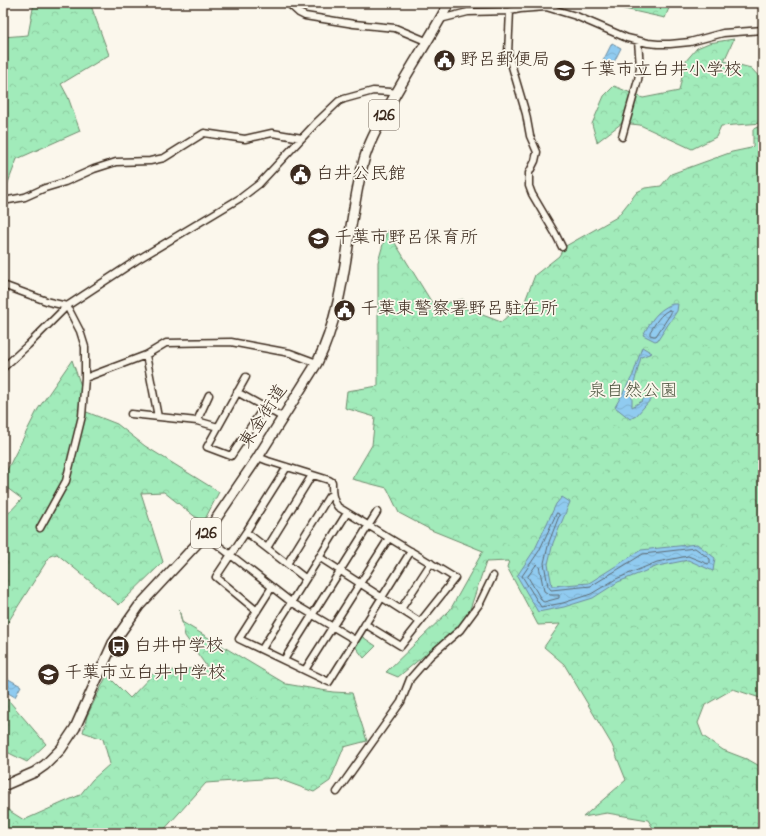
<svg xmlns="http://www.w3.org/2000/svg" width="766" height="836" font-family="'Indie Flower','Klee One',sans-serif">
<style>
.forest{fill:url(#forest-crowns);stroke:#6e8a6c}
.water{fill:url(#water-waves);stroke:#6e8b9c}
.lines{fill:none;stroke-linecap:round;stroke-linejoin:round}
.shore{stroke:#5d6a72;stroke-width:1}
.minor-casing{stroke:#3b2a1e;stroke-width:9}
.highway-casing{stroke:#3b2a1e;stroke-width:12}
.minor{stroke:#fbf7ec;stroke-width:6}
.highway{stroke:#fbf7ec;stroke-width:9}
.labels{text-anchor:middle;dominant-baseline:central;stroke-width:3.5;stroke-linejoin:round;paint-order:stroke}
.shield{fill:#fbf7ec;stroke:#75685c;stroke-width:1}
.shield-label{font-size:17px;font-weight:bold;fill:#3b2a1e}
.poi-label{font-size:18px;fill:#3b2a1e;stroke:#fbf7ec;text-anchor:start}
.park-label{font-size:18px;fill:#545a45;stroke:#fbf7ec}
.street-label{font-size:18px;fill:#3b2a1e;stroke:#fbf7ec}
</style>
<defs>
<pattern id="forest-crowns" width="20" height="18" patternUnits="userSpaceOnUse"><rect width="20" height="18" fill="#a1ebba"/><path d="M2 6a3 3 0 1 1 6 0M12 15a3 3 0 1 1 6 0" fill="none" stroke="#8cca9f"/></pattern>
<pattern id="water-waves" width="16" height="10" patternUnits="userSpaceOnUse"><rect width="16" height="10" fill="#90cbf0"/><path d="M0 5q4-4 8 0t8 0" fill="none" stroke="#7daecd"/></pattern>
</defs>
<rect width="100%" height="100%" fill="#fbf7ec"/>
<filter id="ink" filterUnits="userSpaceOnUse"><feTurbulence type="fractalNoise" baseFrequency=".025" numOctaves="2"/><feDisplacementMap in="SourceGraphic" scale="8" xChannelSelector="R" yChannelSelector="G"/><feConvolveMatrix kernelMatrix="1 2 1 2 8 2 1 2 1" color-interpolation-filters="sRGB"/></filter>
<g filter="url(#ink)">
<path class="forest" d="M 34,3 L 90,3 L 109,55 L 61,84 L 68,97 L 80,131 L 17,159 L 3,196 L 3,37 L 28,35 Z
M 597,3 L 671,3 L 665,18 Z
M 734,39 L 724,61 L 751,68 L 763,81 L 763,123 L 721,126 L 716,137 L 692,149 L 640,125 L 622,123 L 597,142 L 592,124 L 604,96 L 614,86 L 643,98 L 679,91 L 685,62 L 697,48 L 709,43 Z
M 763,125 L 763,699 L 733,689 L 705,705 L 698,723 L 703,736 L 723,750 L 749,760 L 763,768 L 763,833 L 656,833 L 648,820 L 607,813 L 583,817 L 626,780 L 612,745 L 564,664 L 544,647 L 560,624 L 538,625 L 507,567 L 509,561 L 486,562 L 466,621 L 398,677 L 386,672 L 450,610 L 483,551 L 431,530 L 399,513 L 387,488 L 352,479 L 372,445 L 375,417 L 345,408 L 347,391 L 378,386 L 378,262 L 387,230 L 434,306 L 463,299 L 467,309 L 501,322 L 525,301 L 535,275 L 559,256 L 564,247 L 617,217 L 637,192 L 645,188 L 661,186 L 671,174 L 732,152 L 751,148 L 753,146 L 753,129 Z
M 72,360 L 81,386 L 79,409 L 117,424 L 145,446 L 219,492 L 203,523 L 164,492 L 141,493 L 163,562 L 119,605 L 57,554 L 50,556 L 3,630 L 3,519 L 22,499 L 3,485 L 3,478 L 38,409 Z
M 179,609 L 182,622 L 286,684 L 333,692 L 352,693 L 367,741 L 344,747 L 330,781 L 314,792 L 276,778 L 206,783 L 161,833 L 3,833 L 3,804 L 8,810 L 24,820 L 80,795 L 92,780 L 110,764 L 103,739 L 83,732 L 87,716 L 107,675 L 130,698 L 155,672 L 207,667 L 185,636 Z
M 360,635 L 376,646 L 364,658 L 354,645 Z
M 3,694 L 46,744 L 27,762 L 3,750 Z"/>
<path class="water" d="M 612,43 L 621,48 L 612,66 L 603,61 Z
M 672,304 L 678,304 L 677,311 L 658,340 L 655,341 L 643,335 C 651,321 656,311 672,304 Z
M 642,347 L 652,353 L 641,357 L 632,391 L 632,407 L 642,401 L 649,393 L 652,398 L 636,416 L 630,419 L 615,407 L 633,375 Z
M 562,497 L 570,502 L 553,543 L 548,564 L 552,586 L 589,583 L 641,550 L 697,544 L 715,558 L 713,571 L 688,560 L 658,566 L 618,582 L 593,598 L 564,607 L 538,612 L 517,576 L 535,549 L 556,504 Z
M 3,676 L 21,686 L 15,697 L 3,690 Z"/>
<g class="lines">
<path class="shore" d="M 669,310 L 671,311 L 671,313 L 656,336 L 654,336 L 650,335 L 650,332 C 655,324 660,314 669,310 Z
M 557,513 L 559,514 L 559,516 L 549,542 L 544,563 L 548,586 L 551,590 L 591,586 L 643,554 L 695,548 L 710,559 L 710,563 L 708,564 L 688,556 L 657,562 L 616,579 L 591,594 L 563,603 L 541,607 L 522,576 L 539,551 Z
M 537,564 L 539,566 L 544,591 L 550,595 L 559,595 L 559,598 L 544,602 L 542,601 L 528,577 Z"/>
<defs>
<path id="minor" d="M 288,3 L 299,13 L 305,16 L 354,24 L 395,28 L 426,41
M 545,3 L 546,7 L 557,3
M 510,11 L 508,53 L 526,114 L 530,136 L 537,152 L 535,161 L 529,173 L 529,186 L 532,194 L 555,233 L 562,247
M 440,19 L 468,12 L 510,11 L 520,9 L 546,7 L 576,16 L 627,38 L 648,43 L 658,44 L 670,44 L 690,42 L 723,33 L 763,30
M 622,137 L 638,80 L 640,67 L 638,41
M 3,201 L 25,197 L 45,188 L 65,182 L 94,169 L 116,162 L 150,161 L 164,158 L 204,133 L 245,139 L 272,133 L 302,138
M 3,285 L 49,302 L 67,306 L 80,331 L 85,347 L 85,378 L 82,416 L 66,481 L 40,528
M 146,355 L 158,417
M 3,368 L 28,345 L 67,306 L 137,260 L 242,197 L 259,184 L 316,123 L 339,101 L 344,99 L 373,91 L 391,92 L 395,95
M 246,377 L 207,447 L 231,456 L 264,407
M 85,378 L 146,355 L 166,343 L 231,342 L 290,353 L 317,363
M 237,392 L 282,417
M 131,414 L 197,421 L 218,427
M 197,421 L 209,395
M 258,457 L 268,461 L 329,480 L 332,482 C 332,491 332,500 338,507 L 455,578 L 401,646 L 365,624
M 246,532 L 305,578
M 205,535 L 291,602 L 355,640
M 267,548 L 312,475
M 319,557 L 420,622
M 287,564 L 329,496 L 332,495
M 272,587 L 239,639 L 329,682 L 411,551
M 401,609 L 431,563
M 257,611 L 216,577 L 246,532 L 287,467
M 262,649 L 347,513
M 284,660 L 377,512
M 305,670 L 389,538
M 337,792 L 401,702 L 410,679 L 430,656 L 460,630 L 480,603 L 493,576"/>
<path id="highway" d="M 3,786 L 35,772 L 45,765 L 61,749 L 75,728 L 113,643 L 139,606 L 205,535 L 258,457 L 317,363 C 348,301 346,226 364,160 C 369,141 379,125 388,108 C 407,72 430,39 449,3"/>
</defs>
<use href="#minor" class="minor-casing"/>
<use href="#highway" class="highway-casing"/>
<use href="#minor" class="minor"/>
<use href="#highway" class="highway"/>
</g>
</g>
<defs>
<symbol id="civic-disc" viewBox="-11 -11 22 22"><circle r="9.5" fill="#3b2a1e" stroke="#fbf7ec"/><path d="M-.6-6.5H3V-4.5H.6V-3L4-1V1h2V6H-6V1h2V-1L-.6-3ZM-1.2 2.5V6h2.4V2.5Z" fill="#fff"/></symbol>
<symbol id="school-disc" viewBox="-11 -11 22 22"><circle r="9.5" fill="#3b2a1e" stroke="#fbf7ec"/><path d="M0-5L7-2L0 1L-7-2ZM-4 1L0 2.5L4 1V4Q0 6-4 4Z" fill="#fff"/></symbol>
<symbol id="bus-disc" viewBox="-11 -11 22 22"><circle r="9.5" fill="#3b2a1e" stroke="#fbf7ec"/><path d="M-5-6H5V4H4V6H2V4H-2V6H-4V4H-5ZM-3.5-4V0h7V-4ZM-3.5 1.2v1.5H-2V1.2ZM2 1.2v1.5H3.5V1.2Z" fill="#fff"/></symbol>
</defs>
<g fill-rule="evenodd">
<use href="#civic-disc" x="432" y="48" width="25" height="25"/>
<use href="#school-disc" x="552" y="58" width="25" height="25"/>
<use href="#civic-disc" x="288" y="162" width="25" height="25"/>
<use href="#school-disc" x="306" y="226" width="25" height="25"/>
<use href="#civic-disc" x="332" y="298" width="25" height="25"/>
<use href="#bus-disc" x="106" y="634" width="25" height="25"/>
<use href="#school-disc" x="36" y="662" width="25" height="25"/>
</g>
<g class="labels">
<g class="shield">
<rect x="369" y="100" width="30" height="30" rx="3"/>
<rect x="191" y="518" width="30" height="30" rx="3"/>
</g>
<g class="shield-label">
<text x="384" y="115">126</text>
<text x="206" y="533">126</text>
</g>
<g class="poi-label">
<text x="460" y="61">野呂郵便局</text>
<text x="580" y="71">千葉市立白井小学校</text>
<text x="316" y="175">白井公民館</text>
<text x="334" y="239">千葉市野呂保育所</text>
<text x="360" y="310">千葉東警察署野呂駐在所</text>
<text x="134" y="647">白井中学校</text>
<text x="64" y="674">千葉市立白井中学校</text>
</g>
<g class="park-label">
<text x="633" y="392">泉自然公園</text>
</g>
<g class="street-label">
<text transform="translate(264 417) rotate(-57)">東金街道</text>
</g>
</g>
<rect width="766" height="836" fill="none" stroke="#fbf7ec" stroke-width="16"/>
<rect x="8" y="8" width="750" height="820" fill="none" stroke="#3b2a1e" stroke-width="1.5" filter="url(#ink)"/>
</svg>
